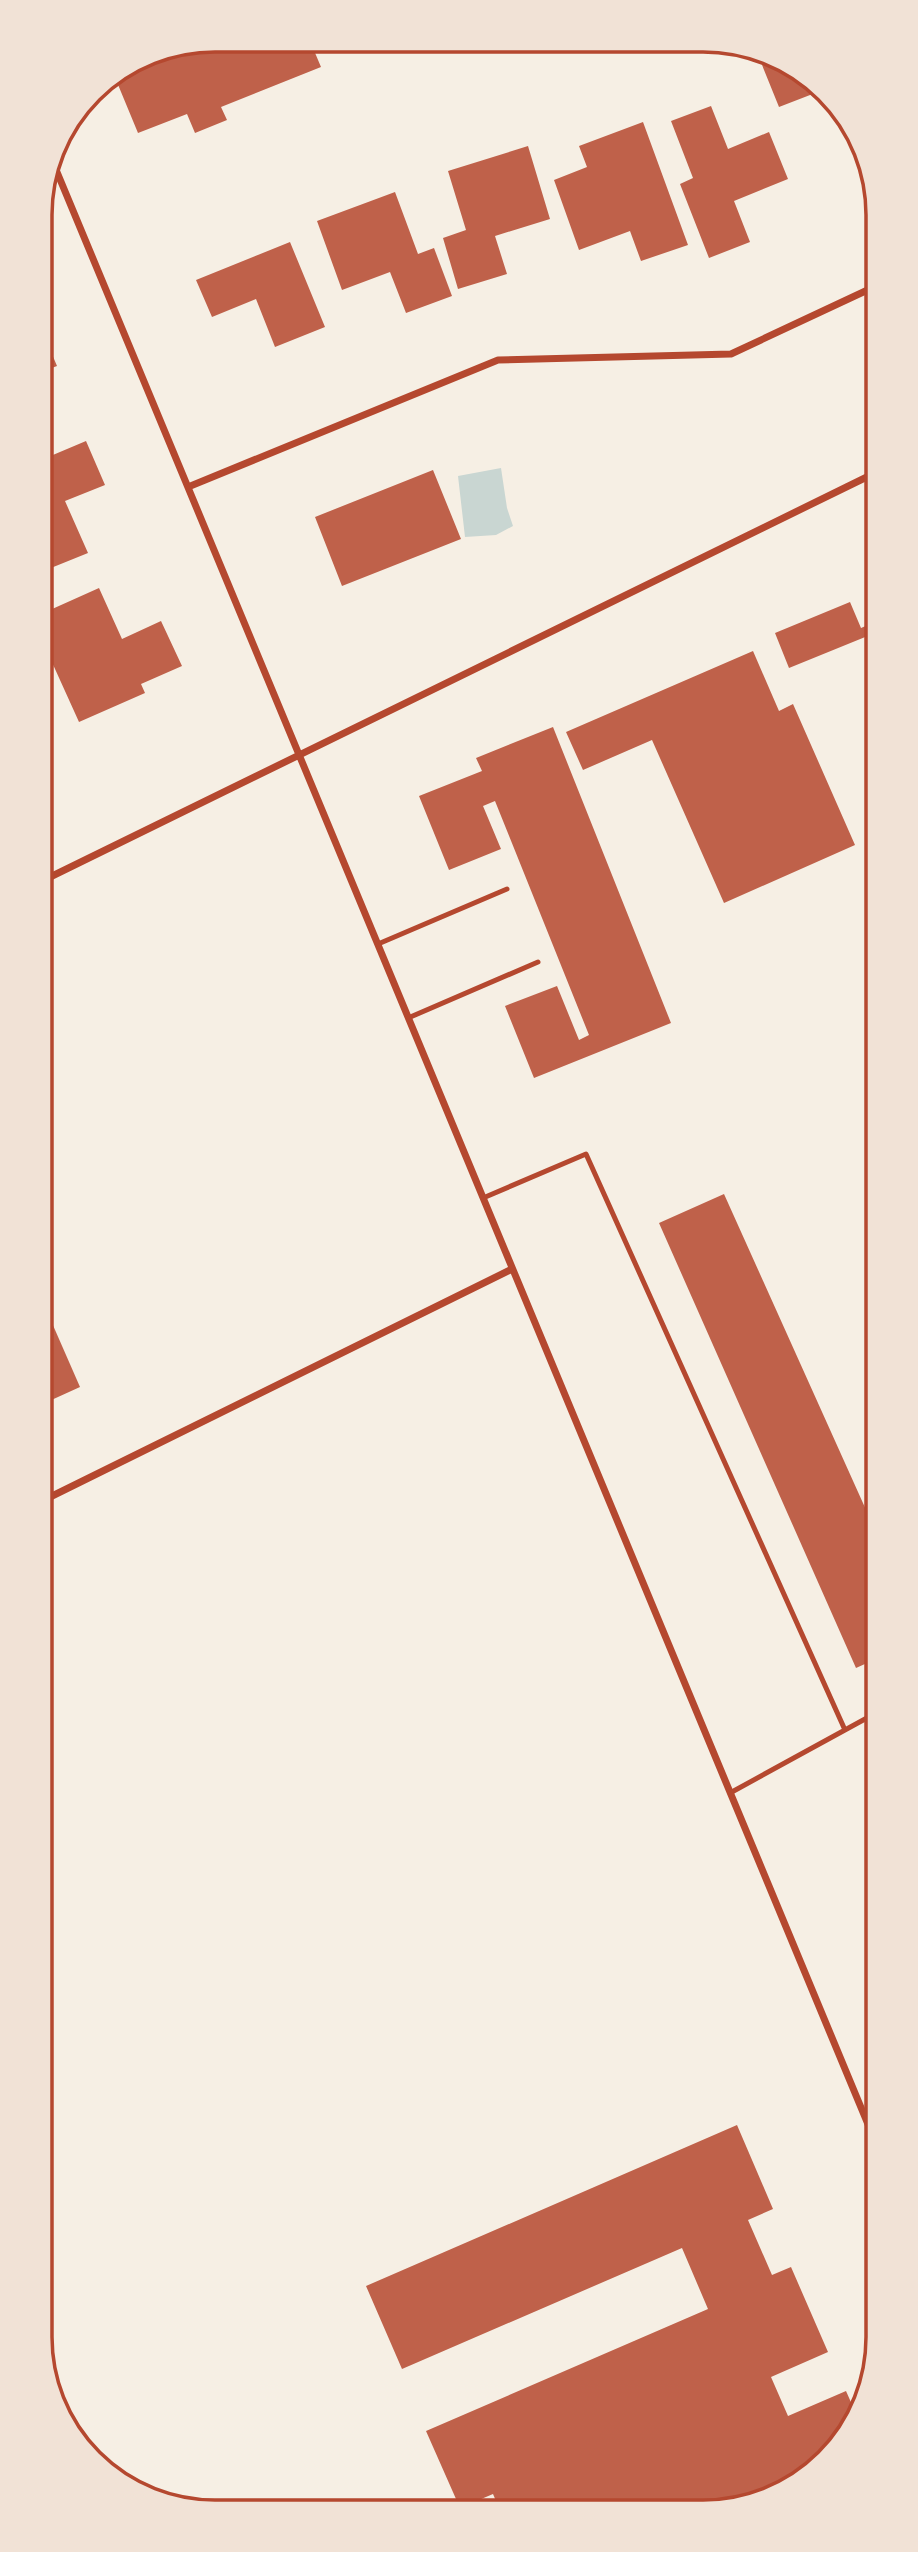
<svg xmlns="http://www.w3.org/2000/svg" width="918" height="2552" font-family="Quicksand,sans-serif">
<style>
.water{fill:#c9d6d2}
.building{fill:#bf614a}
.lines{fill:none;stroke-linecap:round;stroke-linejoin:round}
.service{stroke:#b5482f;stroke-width:5}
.minor{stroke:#b5482f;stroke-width:7}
.rim{fill:none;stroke:#b5482f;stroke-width:3.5}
</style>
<rect width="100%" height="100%" fill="#f6efe4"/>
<path class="water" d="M 501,468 L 507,508 L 513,526 L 496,535 L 465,537 L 458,476 Z"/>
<path class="building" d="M 215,40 L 310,41 L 321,67 L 221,107 L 227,120 L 195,133 L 187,114 L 138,133 L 114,75 L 149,53 Z
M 758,55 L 820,88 L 823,90 L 779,107 Z
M 711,106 L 728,149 L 769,132 L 788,179 L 734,201 L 750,242 L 709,258 L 680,184 L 693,178 L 671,121 Z
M 643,122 L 688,245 L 641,261 L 630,231 L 579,250 L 554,180 L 587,167 L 579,146 Z
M 528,146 L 550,219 L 495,236 L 507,274 L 458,289 L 443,238 L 466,230 L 448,171 Z
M 395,192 L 418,254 L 434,248 L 452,296 L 406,313 L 390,272 L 342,290 L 317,221 Z
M 290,242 L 325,327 L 275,347 L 256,299 L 212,317 L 196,280 Z
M 41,328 L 57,366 L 41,372 Z
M 86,441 L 105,485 L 65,501 L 88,553 L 41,572 L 41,482 L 46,480 L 41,460 Z
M 433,470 L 461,539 L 342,586 L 315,517 Z
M 99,588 L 122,639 L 161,621 L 182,666 L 141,684 L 145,693 L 79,722 L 41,638 L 41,614 Z
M 850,602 L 861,628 L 875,622 L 875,633 L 789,668 L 775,633 Z
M 753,651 L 779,711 L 793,704 L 855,845 L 724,903 L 652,740 L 583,770 L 566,732 Z
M 553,727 L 671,1023 L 534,1078 L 505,1006 L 557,986 L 579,1040 L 589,1035 L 495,801 L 483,806 L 501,849 L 449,870 L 419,796 L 482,771 L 476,758 Z
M 724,1194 L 876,1532 L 876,1659 L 856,1668 L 659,1223 Z
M 45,1307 L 80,1387 L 47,1402 L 50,1410 L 42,1414 L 42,1308 Z
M 737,2125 L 773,2209 L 748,2220 L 772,2275 L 791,2267 L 828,2352 L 771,2377 L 788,2416 L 846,2391 L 857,2416 L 835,2452 L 791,2488 L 737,2508 L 499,2508 L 493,2494 L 460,2508 L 426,2431 L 708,2309 L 682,2248 L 402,2369 L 366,2286 Z"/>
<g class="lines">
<path class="service" d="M 378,944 L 507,889
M 408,1018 L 538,962
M 483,1198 L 586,1154 L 845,1730
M 730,1793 L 876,1713"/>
<path class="minor" d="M 52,160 L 877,2146
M 188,487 L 498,360 L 731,354 L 874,287
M 42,881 L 875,473
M 42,1501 L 512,1269
M 866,2119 L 877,2112"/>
</g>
<path d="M0 0H918V2552H0ZM215 52H703A163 163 0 0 1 866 215V2337A163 163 0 0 1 703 2500H215A163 163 0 0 1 52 2337V215A163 163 0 0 1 215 52Z" fill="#f1e2d6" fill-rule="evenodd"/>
<path class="rim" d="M215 52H703A163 163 0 0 1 866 215V2337A163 163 0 0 1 703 2500H215A163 163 0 0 1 52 2337V215A163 163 0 0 1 215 52Z"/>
</svg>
